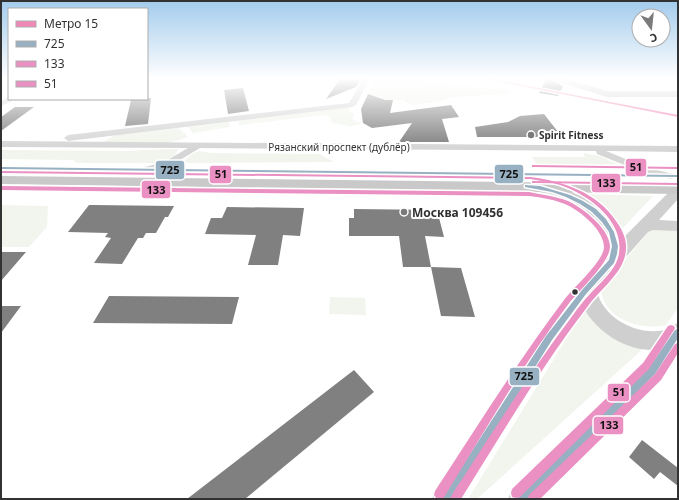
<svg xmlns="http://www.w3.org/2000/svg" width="679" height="500" font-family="'Noto Sans',sans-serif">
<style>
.green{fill:#f2f5ed}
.building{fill:#808080}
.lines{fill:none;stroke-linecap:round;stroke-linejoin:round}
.street{fill:#d6d6d6;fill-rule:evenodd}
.secondary{fill:#cfcfcf;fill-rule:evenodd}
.primary{fill:#c9c9c9;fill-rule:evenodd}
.bus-1-casing{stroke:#fff;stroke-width:3}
.bus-2-casing{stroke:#fff;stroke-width:3}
.bus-3-casing{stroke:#fff;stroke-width:3}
.bus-1{fill:#97b0c2;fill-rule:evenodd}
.bus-2{fill:#ea90c2;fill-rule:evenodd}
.bus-3{fill:#ea90c2;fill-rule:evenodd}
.metro-1-casing{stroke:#fff;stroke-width:3}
.metro-1{fill:#f088b6;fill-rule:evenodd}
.poi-dot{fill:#7a7a7a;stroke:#fff;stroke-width:1.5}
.bus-dot{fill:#323232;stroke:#fff;stroke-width:1.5}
.labels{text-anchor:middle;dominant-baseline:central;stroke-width:4;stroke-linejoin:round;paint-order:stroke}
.far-poi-label{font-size:10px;font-weight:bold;fill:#323232;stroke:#fff;text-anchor:start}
.far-street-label{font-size:10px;fill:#323232;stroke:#fff}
.poi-label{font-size:12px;font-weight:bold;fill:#323232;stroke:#fff;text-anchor:start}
.line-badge{stroke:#fff;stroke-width:1.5}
.pale-badge-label{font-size:11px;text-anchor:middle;font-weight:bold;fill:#111}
</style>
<rect width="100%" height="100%" fill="#fff"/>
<path class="green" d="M 377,78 L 429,78 L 428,82 L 512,91 L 509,94 L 453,97 L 437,102 L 411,105 L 404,100 L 385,100 L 368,94 Z
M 350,106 L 349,112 L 354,114 L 352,119 L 362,124 L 350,126 L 332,123 L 331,117 L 324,115 L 239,125 L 239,120 Z
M 229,122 L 230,127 L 193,133 L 188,127 Z
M 158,128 L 163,130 L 179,128 L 188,137 L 168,143 L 104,142 L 116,134 Z
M 178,149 L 176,154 L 161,163 L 77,163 L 73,160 L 1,159 L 1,150 L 135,151 L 141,150 Z
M 199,151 L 211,153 L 319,154 L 334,162 L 182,163 L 192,154 Z
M 583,153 L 600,156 L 623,167 L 539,167 L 532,157 L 585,157 Z
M 584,194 L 653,196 L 620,231 L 614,223 L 585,196 Z
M 1,205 L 48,206 L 47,227 L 29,247 L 1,247 Z
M 650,230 L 678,230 L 678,308 L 666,325 C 641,331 603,319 601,289 Z
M 330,297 L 365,298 L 366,315 L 329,314 Z
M 585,308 L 645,347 L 477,499 L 468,499 Z"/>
<path class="building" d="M 341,78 L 362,78 L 356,87 L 326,99 Z
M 547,78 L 549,78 L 552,81 L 563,86 L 558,96 L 539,93 Z
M 243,88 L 249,111 L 228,114 L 224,90 Z
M 368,94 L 385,100 L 393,100 L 390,113 L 451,105 L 459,117 L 442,119 L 449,142 L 399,142 L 412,123 L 372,128 L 363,123 L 361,109 Z
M 147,98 L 151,98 L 148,124 L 125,126 L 131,100 Z
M 15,107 L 34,107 L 1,131 L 1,117 Z
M 544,114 L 562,137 L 477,137 L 475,127 L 508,122 L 520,116 Z
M 89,205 L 93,205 L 174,206 L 168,217 L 165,217 L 156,233 L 146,233 L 143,238 L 138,238 L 122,264 L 94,263 L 111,238 L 105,237 L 108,233 L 68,232 Z
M 227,207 L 304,208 L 300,236 L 283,235 L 278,265 L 248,265 L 256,235 L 205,234 L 211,218 L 222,218 Z
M 354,209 L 437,210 L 444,237 L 425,236 L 431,267 L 403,267 L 399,236 L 349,236 L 349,218 L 354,218 Z
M 1,252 L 26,252 L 1,281 Z
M 431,267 L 461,268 L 475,317 L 441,316 Z
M 109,296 L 239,297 L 232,324 L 93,323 Z
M 1,306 L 21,306 L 1,333 Z
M 354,370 L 374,392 L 245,499 L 187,499 Z
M 642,440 L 678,468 L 678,486 L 660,472 L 654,479 L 629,457 Z"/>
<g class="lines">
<path class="street" d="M 364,78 L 370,78 L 356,105 L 352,107 L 68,141 L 64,138 L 68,135 L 349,103 Z
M 9,97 L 9,99 L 13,99 L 12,101 L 1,106 L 1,101 Z
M 1,141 L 678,146 L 678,152 L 606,151 L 648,168 L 674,174 L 676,176 L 674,178 L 671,179 L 642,172 L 597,154 L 596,151 L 200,148 L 170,166 L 144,173 L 141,172 L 139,170 L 141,168 L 164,162 L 188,148 L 1,147 Z"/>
<path class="secondary" d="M 550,78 L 563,78 L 608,91 L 678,91 L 678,97 L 607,97 L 552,80 Z
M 538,184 C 572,188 610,204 622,239 L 673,188 L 678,187 L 678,199 L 659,220 L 678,221 L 678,231 L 653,230 L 648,232 L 597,290 C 602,319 641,338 668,329 L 671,326 L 678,323 L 678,350 L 660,378 L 542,499 L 508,499 L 512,489 L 644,364 L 653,350 C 624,350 597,332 583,307 L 543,365 L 462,499 L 432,499 L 436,489 C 477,427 515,362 563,304 C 573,292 606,261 606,247 C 608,224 579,204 560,197 C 551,193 542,193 533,191 L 531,188 L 533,185 Z"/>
<path class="primary" d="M 1,176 L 678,184 L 678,194 L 1,184 Z"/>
<defs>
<path id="bus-1" d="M 1,167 L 678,175 L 678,177 L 1,169 Z
M 525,185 L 540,186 L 570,195 L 583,201 L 596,209 L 606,219 L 614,232 L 618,246 L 617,254 L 614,263 L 586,294 L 552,340 L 452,499 L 441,499 L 546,336 L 582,290 L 609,260 L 612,246 L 609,232 L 602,222 L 592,212 L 580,204 L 566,197 L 552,192 L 525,187 Z
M 678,329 L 678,338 L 655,374 L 529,499 L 517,499 L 518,495 L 649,368 L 675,330 Z"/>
<path id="bus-2" d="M 532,181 L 678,183 L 678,185 L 534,183 L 532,183 Z
M 1,186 L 529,192 C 542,195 555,196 568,201 C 583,208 609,228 610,246 C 611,261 580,290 570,302 C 523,364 484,432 443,499 L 437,499 L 434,495 L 435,491 C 477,427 518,361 564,300 C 573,288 604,261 604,247 C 604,229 577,208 562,203 C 551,199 540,197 529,196 L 1,190 Z
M 678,343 L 678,353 L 661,380 L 540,499 L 528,499 L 529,495 L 655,374 L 675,344 Z"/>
<path id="bus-3" d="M 532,165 L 678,167 L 678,169 L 534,167 L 532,167 Z
M 1,171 L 530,177 C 562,181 597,192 616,221 C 621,228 626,237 626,246 C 627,271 601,288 588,306 C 541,367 502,434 461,499 L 450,499 C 453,492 458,485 463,478 C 470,467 477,456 484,445 C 513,401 541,357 573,315 C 578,308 584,300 590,294 C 601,282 617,269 619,253 C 624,220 587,194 560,185 C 550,182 540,181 530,179 L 1,173 Z
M 671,325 L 674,326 L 675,328 L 674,330 L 649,369 L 520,497 L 516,498 L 512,497 L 511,493 L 512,489 L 643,363 L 668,326 Z"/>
</defs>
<use href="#bus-1" class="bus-1-casing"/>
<use href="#bus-2" class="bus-2-casing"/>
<use href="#bus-3" class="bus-3-casing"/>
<use href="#bus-1" class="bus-1"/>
<use href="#bus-2" class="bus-2"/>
<use href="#bus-3" class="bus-3"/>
<defs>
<path id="metro-1" d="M 481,78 L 486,78 L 678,115 L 678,117 Z"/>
</defs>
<use href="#metro-1" class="metro-1-casing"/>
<use href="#metro-1" class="metro-1"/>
</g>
<linearGradient id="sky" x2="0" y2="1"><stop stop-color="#a2cbec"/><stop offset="0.53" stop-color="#fff"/><stop offset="1" stop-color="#fff" stop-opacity="0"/></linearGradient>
<rect width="679" height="148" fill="url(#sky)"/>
<g class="poi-dot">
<circle cx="531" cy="135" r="4"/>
<circle cx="404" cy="212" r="4"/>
</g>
<circle class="bus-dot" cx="575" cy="292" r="3.5"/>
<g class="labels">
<g class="far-poi-label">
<text x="539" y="135">Spirit Fitness</text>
</g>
<g class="far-street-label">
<text x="339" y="147">Рязанский проспект (дублёр)</text>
</g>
<g class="poi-label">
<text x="412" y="212">Москва 109456</text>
</g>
</g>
<g class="line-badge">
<rect x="625" y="158" width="22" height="19" rx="4" fill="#ea90c2"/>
<rect x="155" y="160" width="30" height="20" rx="4" fill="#97b0c2"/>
<rect x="494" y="164" width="30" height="20" rx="4" fill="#97b0c2"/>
<rect x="209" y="165" width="23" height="19" rx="4" fill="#ea90c2"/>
<rect x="591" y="173" width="30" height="20" rx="4" fill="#ea90c2"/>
<rect x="141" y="180" width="30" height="19" rx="4" fill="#ea90c2"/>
<rect x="509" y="367" width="31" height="19" rx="4" fill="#97b0c2"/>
<rect x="607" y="383" width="23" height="19" rx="4" fill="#ea90c2"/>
<rect x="593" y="416" width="31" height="19" rx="4" fill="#ea90c2"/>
</g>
<g class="pale-badge-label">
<text x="636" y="171">51</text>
<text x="170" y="174">725</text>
<text x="509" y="178">725</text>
<text x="221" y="178">51</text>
<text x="606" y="187">133</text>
<text x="156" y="194">133</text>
<text x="524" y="380">725</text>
<text x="619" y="396">51</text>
<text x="609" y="429">133</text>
</g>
<rect width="679" height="500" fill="none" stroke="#323232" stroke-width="4"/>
<rect x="8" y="8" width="140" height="92" fill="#ffffff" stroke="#adadad"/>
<rect x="16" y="21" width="20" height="6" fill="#f088b6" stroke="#adadad"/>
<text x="44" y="28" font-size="12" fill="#323232">Метро 15</text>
<rect x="16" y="41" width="20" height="6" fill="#97b0c2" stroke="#adadad"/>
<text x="44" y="48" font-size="12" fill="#323232">725</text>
<rect x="16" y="61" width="20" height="6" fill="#ea90c2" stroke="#adadad"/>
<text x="44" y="68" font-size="12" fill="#323232">133</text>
<rect x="16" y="81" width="20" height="6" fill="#ea90c2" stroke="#adadad"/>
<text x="44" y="88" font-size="12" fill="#323232">51</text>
<g transform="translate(651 28) rotate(165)"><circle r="19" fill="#ffffff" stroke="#adadad"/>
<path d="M0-3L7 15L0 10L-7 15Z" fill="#7a7a7a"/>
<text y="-6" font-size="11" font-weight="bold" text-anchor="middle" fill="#323232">С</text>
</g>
</svg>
